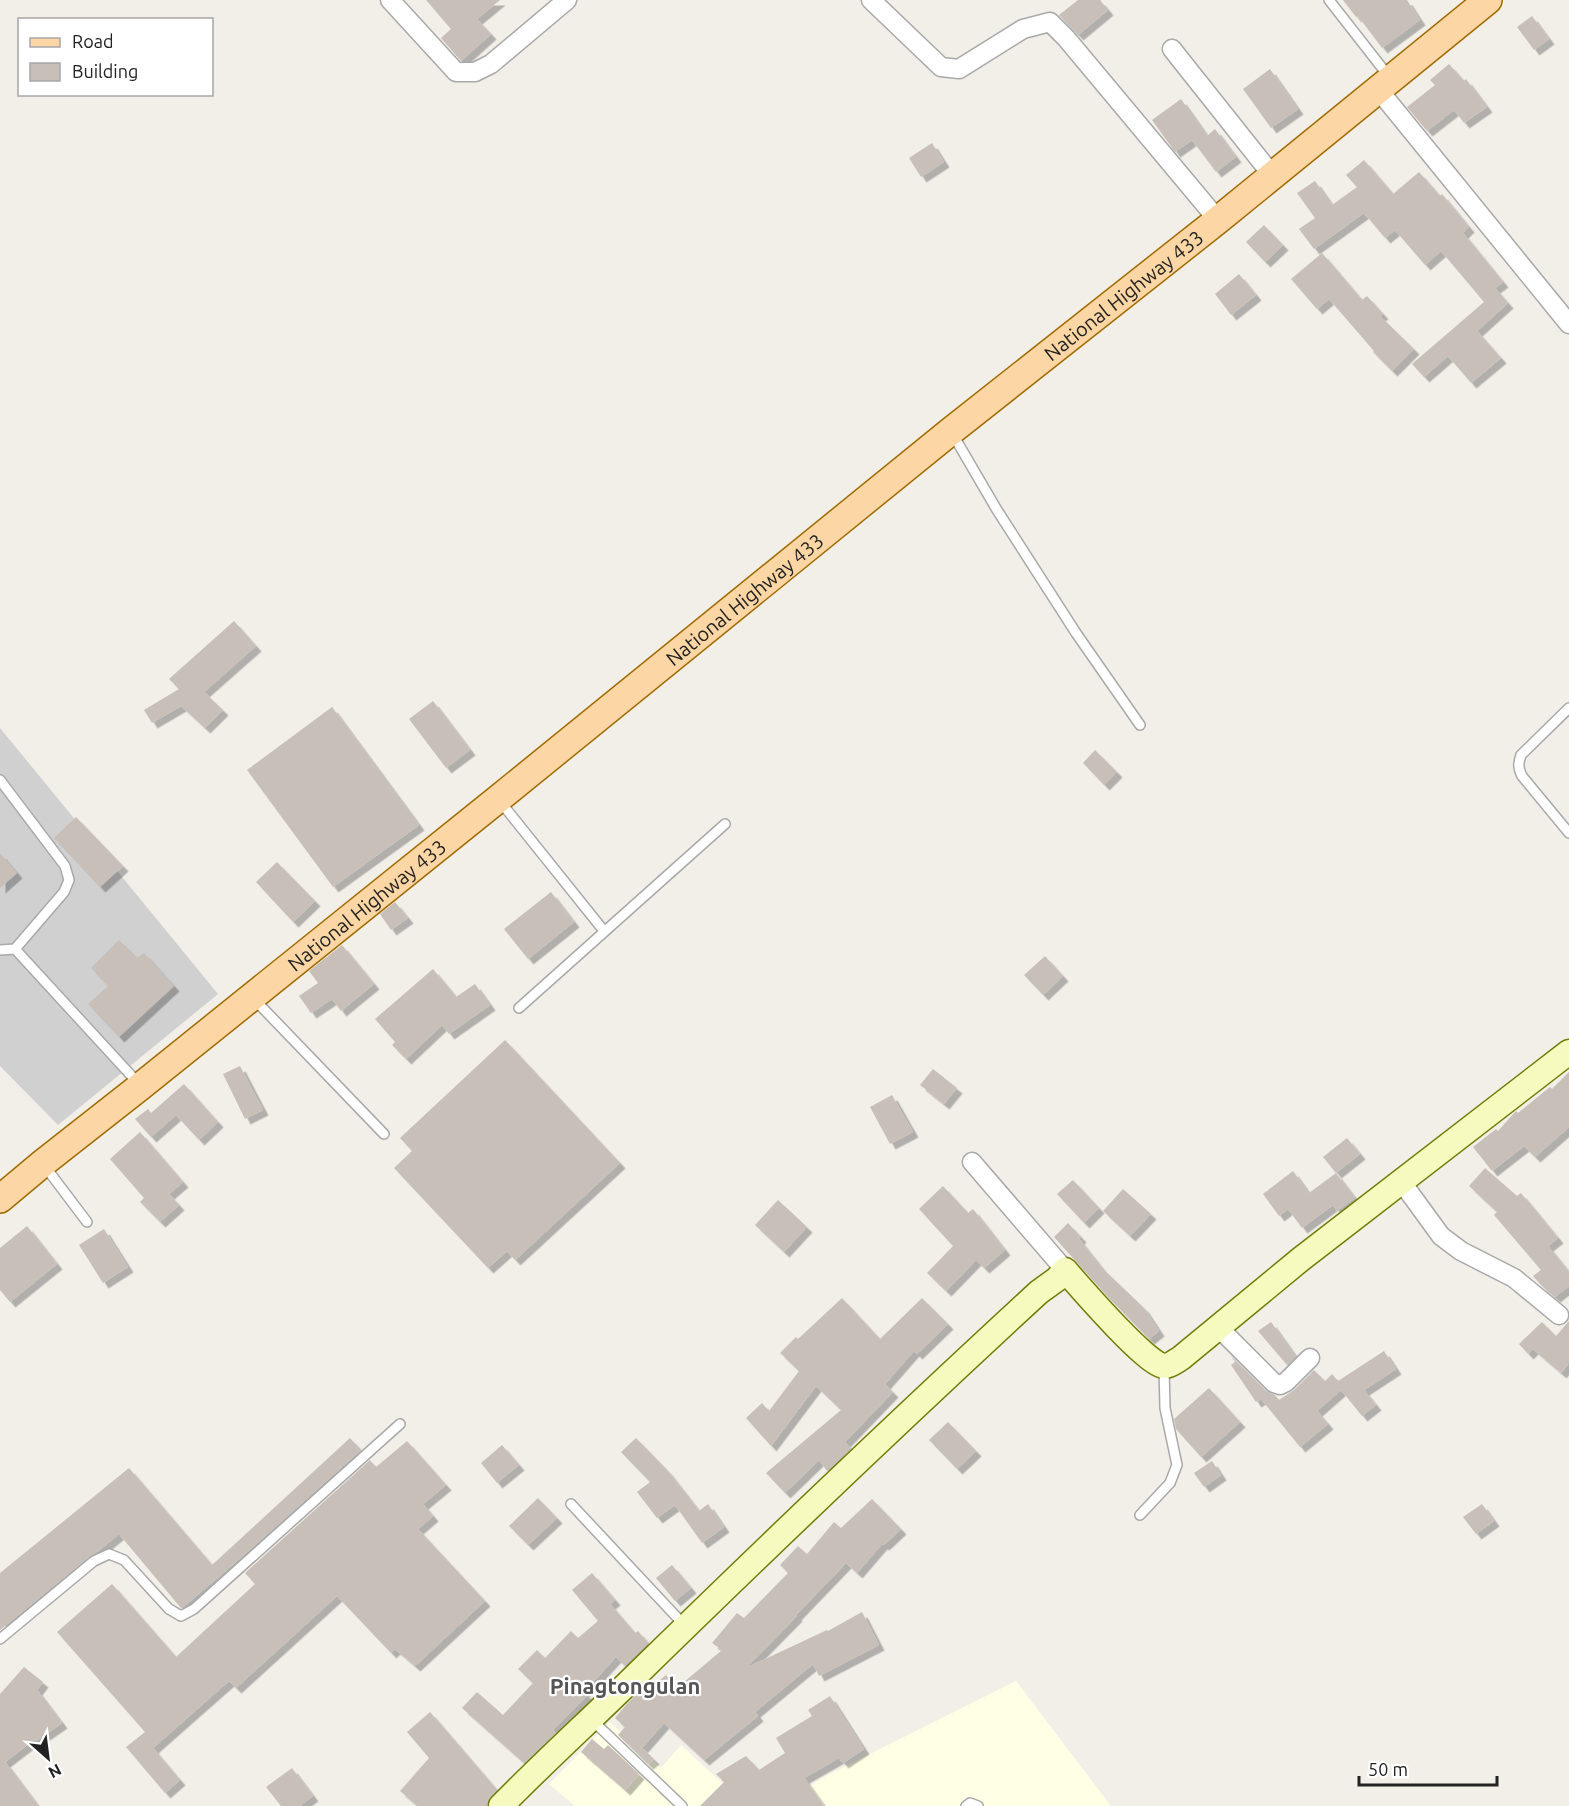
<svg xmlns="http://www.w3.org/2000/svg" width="1569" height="1806" font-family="Ubuntu,sans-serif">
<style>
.education{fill:#ffffe5}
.religious{fill:#d0d0d0}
.building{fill:#c7bfb8;filter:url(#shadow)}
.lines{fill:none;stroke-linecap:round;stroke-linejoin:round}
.lane-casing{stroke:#a9a9a9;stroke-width:12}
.street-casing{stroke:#a9a9a9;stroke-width:21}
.secondary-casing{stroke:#707d05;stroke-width:27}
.primary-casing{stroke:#a06b00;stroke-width:30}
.lane{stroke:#fff;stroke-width:9}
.street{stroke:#fff;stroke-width:18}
.secondary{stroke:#f7fabf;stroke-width:24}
.primary{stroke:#fcd6a4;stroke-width:27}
.labels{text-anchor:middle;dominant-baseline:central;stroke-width:4.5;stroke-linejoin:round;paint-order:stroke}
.street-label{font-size:20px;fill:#222;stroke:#fff}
.quarter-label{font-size:22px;font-weight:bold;fill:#555;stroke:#fff}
</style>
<defs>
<filter id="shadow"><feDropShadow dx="5.5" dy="5.5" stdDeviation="0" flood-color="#0004"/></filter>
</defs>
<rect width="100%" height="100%" fill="#f2efe9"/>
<path class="education" d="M 1016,1681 L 1111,1806 L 778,1806 L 824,1777 Z
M 610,1722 L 661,1768 L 681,1745 L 747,1806 L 575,1806 L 549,1784 Z"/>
<path class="religious" d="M 0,728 L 218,994 L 58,1125 L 0,1066 Z"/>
<path class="building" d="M 426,0 L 500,0 L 477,19 L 491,34 L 461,61 L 441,38 L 451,29 Z
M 1078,0 L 1100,0 L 1108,10 L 1078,35 L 1059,15 Z
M 1343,0 L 1407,0 L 1420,20 L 1382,48 L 1358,16 L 1356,17 Z
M 1532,16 L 1549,39 L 1534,50 L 1517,27 Z
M 1449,64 L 1464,81 L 1466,79 L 1487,107 L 1464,123 L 1454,110 L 1427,131 L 1407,107 L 1435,85 L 1430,80 Z
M 1270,69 L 1298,109 L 1271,128 L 1243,89 Z
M 1181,99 L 1207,136 L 1215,129 L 1236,157 L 1216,172 L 1192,140 L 1175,152 L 1152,120 Z
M 932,143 L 944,162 L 921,177 L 909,158 Z
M 1364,160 L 1393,194 L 1419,172 L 1440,196 L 1442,194 L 1469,227 L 1463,233 L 1503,282 L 1495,288 L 1508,303 L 1477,331 L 1501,358 L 1471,383 L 1448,356 L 1424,377 L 1412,364 L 1484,302 L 1441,251 L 1425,265 L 1395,230 L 1385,238 L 1364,213 L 1314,249 L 1299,229 L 1315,218 L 1297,193 L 1315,181 L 1332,205 L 1357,187 L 1346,175 Z
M 1264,225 L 1283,245 L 1265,262 L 1246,242 Z
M 1322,253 L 1362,300 L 1367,296 L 1383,314 L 1380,316 L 1414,349 L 1392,371 L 1373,352 L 1374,351 L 1329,299 L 1317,309 L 1291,279 Z
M 1239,274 L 1256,295 L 1231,315 L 1215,294 Z
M 234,621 L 256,646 L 204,692 L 223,710 L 205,728 L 181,706 L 152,723 L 144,710 L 179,689 L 169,679 Z
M 433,701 L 470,750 L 446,768 L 409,719 Z
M 332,707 L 419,825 L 333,887 L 247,770 Z
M 1095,750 L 1117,772 L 1104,785 L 1083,763 Z
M 76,817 L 123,866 L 100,887 L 54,838 Z
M 0,853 L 17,873 L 0,888 Z
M 277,862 L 315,901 L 293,922 L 256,882 Z
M 551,892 L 574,922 L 528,959 L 504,929 Z
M 395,902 L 408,918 L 391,930 L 380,914 Z
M 119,940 L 137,958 L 144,953 L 174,986 L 119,1037 L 88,1004 L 108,986 L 91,968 Z
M 342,945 L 374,984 L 341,1011 L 332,999 L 311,1013 L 299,996 L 318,983 L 309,971 Z
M 1045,956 L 1063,976 L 1043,995 L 1024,975 Z
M 433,969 L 456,997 L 475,984 L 490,1005 L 449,1034 L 442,1025 L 406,1059 L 392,1045 L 395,1042 L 375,1019 Z
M 505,1040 L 620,1163 L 515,1260 L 507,1251 L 488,1268 L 394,1168 L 412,1151 L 400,1138 Z
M 240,1066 L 263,1110 L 245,1119 L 223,1074 Z
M 933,1069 L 957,1088 L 944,1104 L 920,1085 Z
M 1569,1072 L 1569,1127 L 1535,1157 L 1524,1146 L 1492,1171 L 1473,1147 L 1496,1129 L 1498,1131 L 1516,1111 L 1518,1113 L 1550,1087 L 1552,1089 Z
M 184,1084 L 218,1122 L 199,1140 L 176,1115 L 151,1137 L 135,1119 L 148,1109 L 151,1113 Z
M 892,1095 L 913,1132 L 890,1144 L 870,1107 Z
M 140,1132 L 183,1182 L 169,1194 L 179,1205 L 160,1222 L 140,1202 L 144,1198 L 110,1159 Z
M 1347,1138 L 1360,1154 L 1336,1173 L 1323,1157 Z
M 1485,1168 L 1517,1196 L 1521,1193 L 1558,1238 L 1548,1246 L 1569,1272 L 1569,1286 L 1555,1297 L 1542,1286 L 1533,1276 L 1541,1270 L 1494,1215 L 1497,1212 L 1469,1186 Z
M 1293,1171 L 1309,1193 L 1336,1173 L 1355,1198 L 1337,1211 L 1333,1205 L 1302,1228 L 1288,1209 L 1279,1216 L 1263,1194 Z
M 1073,1180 L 1099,1208 L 1084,1223 L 1057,1194 Z
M 943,1186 L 968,1213 L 973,1209 L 1005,1250 L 984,1268 L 976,1260 L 946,1291 L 927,1273 L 953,1246 L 919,1209 Z
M 1123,1189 L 1151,1214 L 1130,1236 L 1103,1211 Z
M 778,1200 L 807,1227 L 784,1252 L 755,1225 Z
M 1068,1223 L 1081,1237 L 1079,1239 L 1102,1268 L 1144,1308 L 1159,1331 L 1149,1339 L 1109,1298 L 1054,1237 Z
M 27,1226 L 57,1264 L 10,1302 L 0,1290 L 0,1248 Z
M 104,1229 L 128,1267 L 103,1283 L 79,1245 Z
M 842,1298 L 880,1339 L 922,1298 L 948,1324 L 917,1354 L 914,1351 L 885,1384 L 893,1392 L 845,1442 L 851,1449 L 827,1471 L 819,1460 L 785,1493 L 766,1473 L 841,1410 L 816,1386 L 771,1446 L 746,1418 L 762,1403 L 769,1411 L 799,1371 L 780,1353 L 796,1337 L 798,1339 Z
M 1569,1321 L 1569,1363 L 1561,1373 L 1533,1349 L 1528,1354 L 1519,1344 L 1542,1322 L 1556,1336 Z
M 1271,1322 L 1296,1357 L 1287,1365 L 1258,1331 Z
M 1384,1351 L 1396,1369 L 1364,1390 L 1376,1405 L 1362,1416 L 1341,1390 L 1317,1411 L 1328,1424 L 1300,1447 L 1261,1399 L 1256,1402 L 1231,1365 L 1235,1362 L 1231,1356 L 1266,1391 L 1275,1395 L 1279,1400 L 1294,1390 L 1314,1370 L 1325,1381 L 1332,1374 L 1338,1381 Z
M 1209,1388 L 1240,1422 L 1201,1457 L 1176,1429 L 1174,1419 Z
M 948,1422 L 976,1451 L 957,1469 L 929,1440 Z
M 350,1438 L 361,1450 L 228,1569 L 183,1607 L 181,1608 L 119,1534 L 97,1552 L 90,1556 L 0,1630 L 0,1573 L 129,1468 L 212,1565 Z
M 636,1438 L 667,1470 L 699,1511 L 708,1504 L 724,1527 L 702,1543 L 675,1505 L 657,1518 L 637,1492 L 650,1482 L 621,1452 Z
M 407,1441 L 446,1485 L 423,1504 L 433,1516 L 418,1529 L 485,1601 L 415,1666 L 395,1649 L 391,1653 L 337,1596 L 236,1688 L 229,1681 L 153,1748 L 180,1780 L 165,1793 L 126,1747 L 145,1732 L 57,1632 L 112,1584 L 176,1657 L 255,1584 L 245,1573 L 370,1460 L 376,1467 Z
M 502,1445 L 519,1465 L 497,1483 L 481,1463 Z
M 1212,1461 L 1221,1475 L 1204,1487 L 1194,1473 Z
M 538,1498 L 557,1518 L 528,1545 L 509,1526 Z
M 872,1499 L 901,1529 L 884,1545 L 882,1544 L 857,1573 L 846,1563 L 796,1615 L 797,1616 L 746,1668 L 827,1630 L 828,1631 L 862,1612 L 879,1645 L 819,1676 L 813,1664 L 755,1712 L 758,1716 L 704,1760 L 664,1723 L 642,1748 L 654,1759 L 648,1764 L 618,1735 L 625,1727 L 615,1718 L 626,1705 L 639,1692 L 642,1695 L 666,1675 L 677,1688 L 722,1650 L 712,1643 L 737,1613 L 744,1618 L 788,1573 L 780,1565 L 798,1546 L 807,1554 L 834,1522 L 841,1528 Z
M 1482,1504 L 1494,1521 L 1476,1534 L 1463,1517 Z
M 672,1565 L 691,1588 L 675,1601 L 656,1578 Z
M 592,1573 L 615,1600 L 610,1604 L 635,1633 L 638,1631 L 648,1643 L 625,1666 L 616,1657 L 584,1692 L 588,1695 L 553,1730 L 556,1733 L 524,1763 L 462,1708 L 477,1692 L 503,1715 L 533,1683 L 518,1669 L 537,1650 L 545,1658 L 571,1631 L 578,1638 L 598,1621 L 572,1590 Z
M 24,1667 L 43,1682 L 37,1690 L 62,1723 L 36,1741 L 35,1739 L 5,1762 L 38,1806 L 0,1806 L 0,1694 Z
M 830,1696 L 864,1749 L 843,1763 L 839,1758 L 804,1778 L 824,1806 L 700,1806 L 724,1782 L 716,1774 L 746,1756 L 759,1770 L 785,1753 L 776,1738 L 812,1716 L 808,1710 Z
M 430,1712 L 497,1790 L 491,1796 L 487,1806 L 418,1806 L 400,1791 L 429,1758 L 407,1732 Z
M 592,1739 L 604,1749 L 608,1745 L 639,1774 L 625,1790 L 581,1752 Z
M 292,1768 L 313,1796 L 299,1806 L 281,1806 L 266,1787 Z"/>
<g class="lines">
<defs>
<path id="lane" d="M 1329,0 L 1390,78
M 952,433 L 997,510 L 1076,633 L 1140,725
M 1569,708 L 1521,755 C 1518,764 1518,768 1522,776 L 1569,833
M 0,780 L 65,866 L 69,880 L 64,892 L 15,949
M 499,800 L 604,931
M 0,950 L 15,949 L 139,1084
M 254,999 L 384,1134
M 519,1008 L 725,824
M 44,1165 L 87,1222
M 571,1504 L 686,1627
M 1140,1515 L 1170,1483 L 1177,1465 L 1165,1408 L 1164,1368
M 0,1639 L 94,1561 L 109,1554 L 124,1560 L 169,1609 L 181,1616 L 194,1609 L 400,1424
M 591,1719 L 682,1806
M 966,1806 L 970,1803 L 978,1806"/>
<path id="street" d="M 390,0 L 456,72 L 475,72 L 491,64 L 567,0
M 871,0 L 941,67 L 959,69 L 1023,29 L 1050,22 L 1066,38 L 1218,220
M 1172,49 L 1272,175
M 1377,88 L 1569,324
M 972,1162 L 1065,1270
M 1401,1181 L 1441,1236 L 1461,1251 L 1514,1278 L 1559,1315
M 1219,1328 L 1274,1383 L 1280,1385 L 1286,1382 L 1310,1358"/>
<path id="secondary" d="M 501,1806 C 542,1764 586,1724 628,1683 C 763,1551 900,1420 1039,1292 L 1057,1279 L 1065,1270 C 1079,1286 1148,1366 1164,1366 C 1170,1366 1176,1361 1181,1358 L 1301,1259 L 1569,1052"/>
<g id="primary">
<path id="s1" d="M 0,1199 L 43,1163 L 141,1086 L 498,799 L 951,431 L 1218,220 L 1488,0"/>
</g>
</defs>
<use href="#lane" class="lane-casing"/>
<use href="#street" class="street-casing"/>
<use href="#secondary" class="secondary-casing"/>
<use href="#primary" class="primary-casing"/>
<use href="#lane" class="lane"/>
<use href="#street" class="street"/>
<use href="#secondary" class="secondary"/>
<use href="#primary" class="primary"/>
</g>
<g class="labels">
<g class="street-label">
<text stroke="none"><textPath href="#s1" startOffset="1442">National Highway 433</textPath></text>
<text stroke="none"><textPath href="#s1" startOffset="956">National Highway 433</textPath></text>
<text stroke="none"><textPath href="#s1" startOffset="470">National Highway 433</textPath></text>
</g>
<g class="quarter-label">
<text x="625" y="1685">Pinagtongulan</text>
</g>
</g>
<rect x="18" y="18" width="195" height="78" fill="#ffffff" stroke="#a7a7a7" stroke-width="1.5"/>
<rect x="30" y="38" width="30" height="9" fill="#fcd6a4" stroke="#a7a7a7" stroke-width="1.5"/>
<text x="72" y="48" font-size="18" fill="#222222">Road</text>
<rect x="30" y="63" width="30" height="18" fill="#c7bfb8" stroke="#a7a7a7" stroke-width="1.5"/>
<text x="72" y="78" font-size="18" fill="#222222">Building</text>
<g transform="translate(48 1758) rotate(152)" stroke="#ffffff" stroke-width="4.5" paint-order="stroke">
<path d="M0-4.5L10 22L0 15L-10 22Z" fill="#222222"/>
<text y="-9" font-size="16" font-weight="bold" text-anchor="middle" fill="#222222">N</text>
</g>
<path d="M1359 1776v9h138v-9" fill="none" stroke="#222222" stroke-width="3"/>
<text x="1368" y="1776" font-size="18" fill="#222222" stroke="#ffffff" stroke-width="4.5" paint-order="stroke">50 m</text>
</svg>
